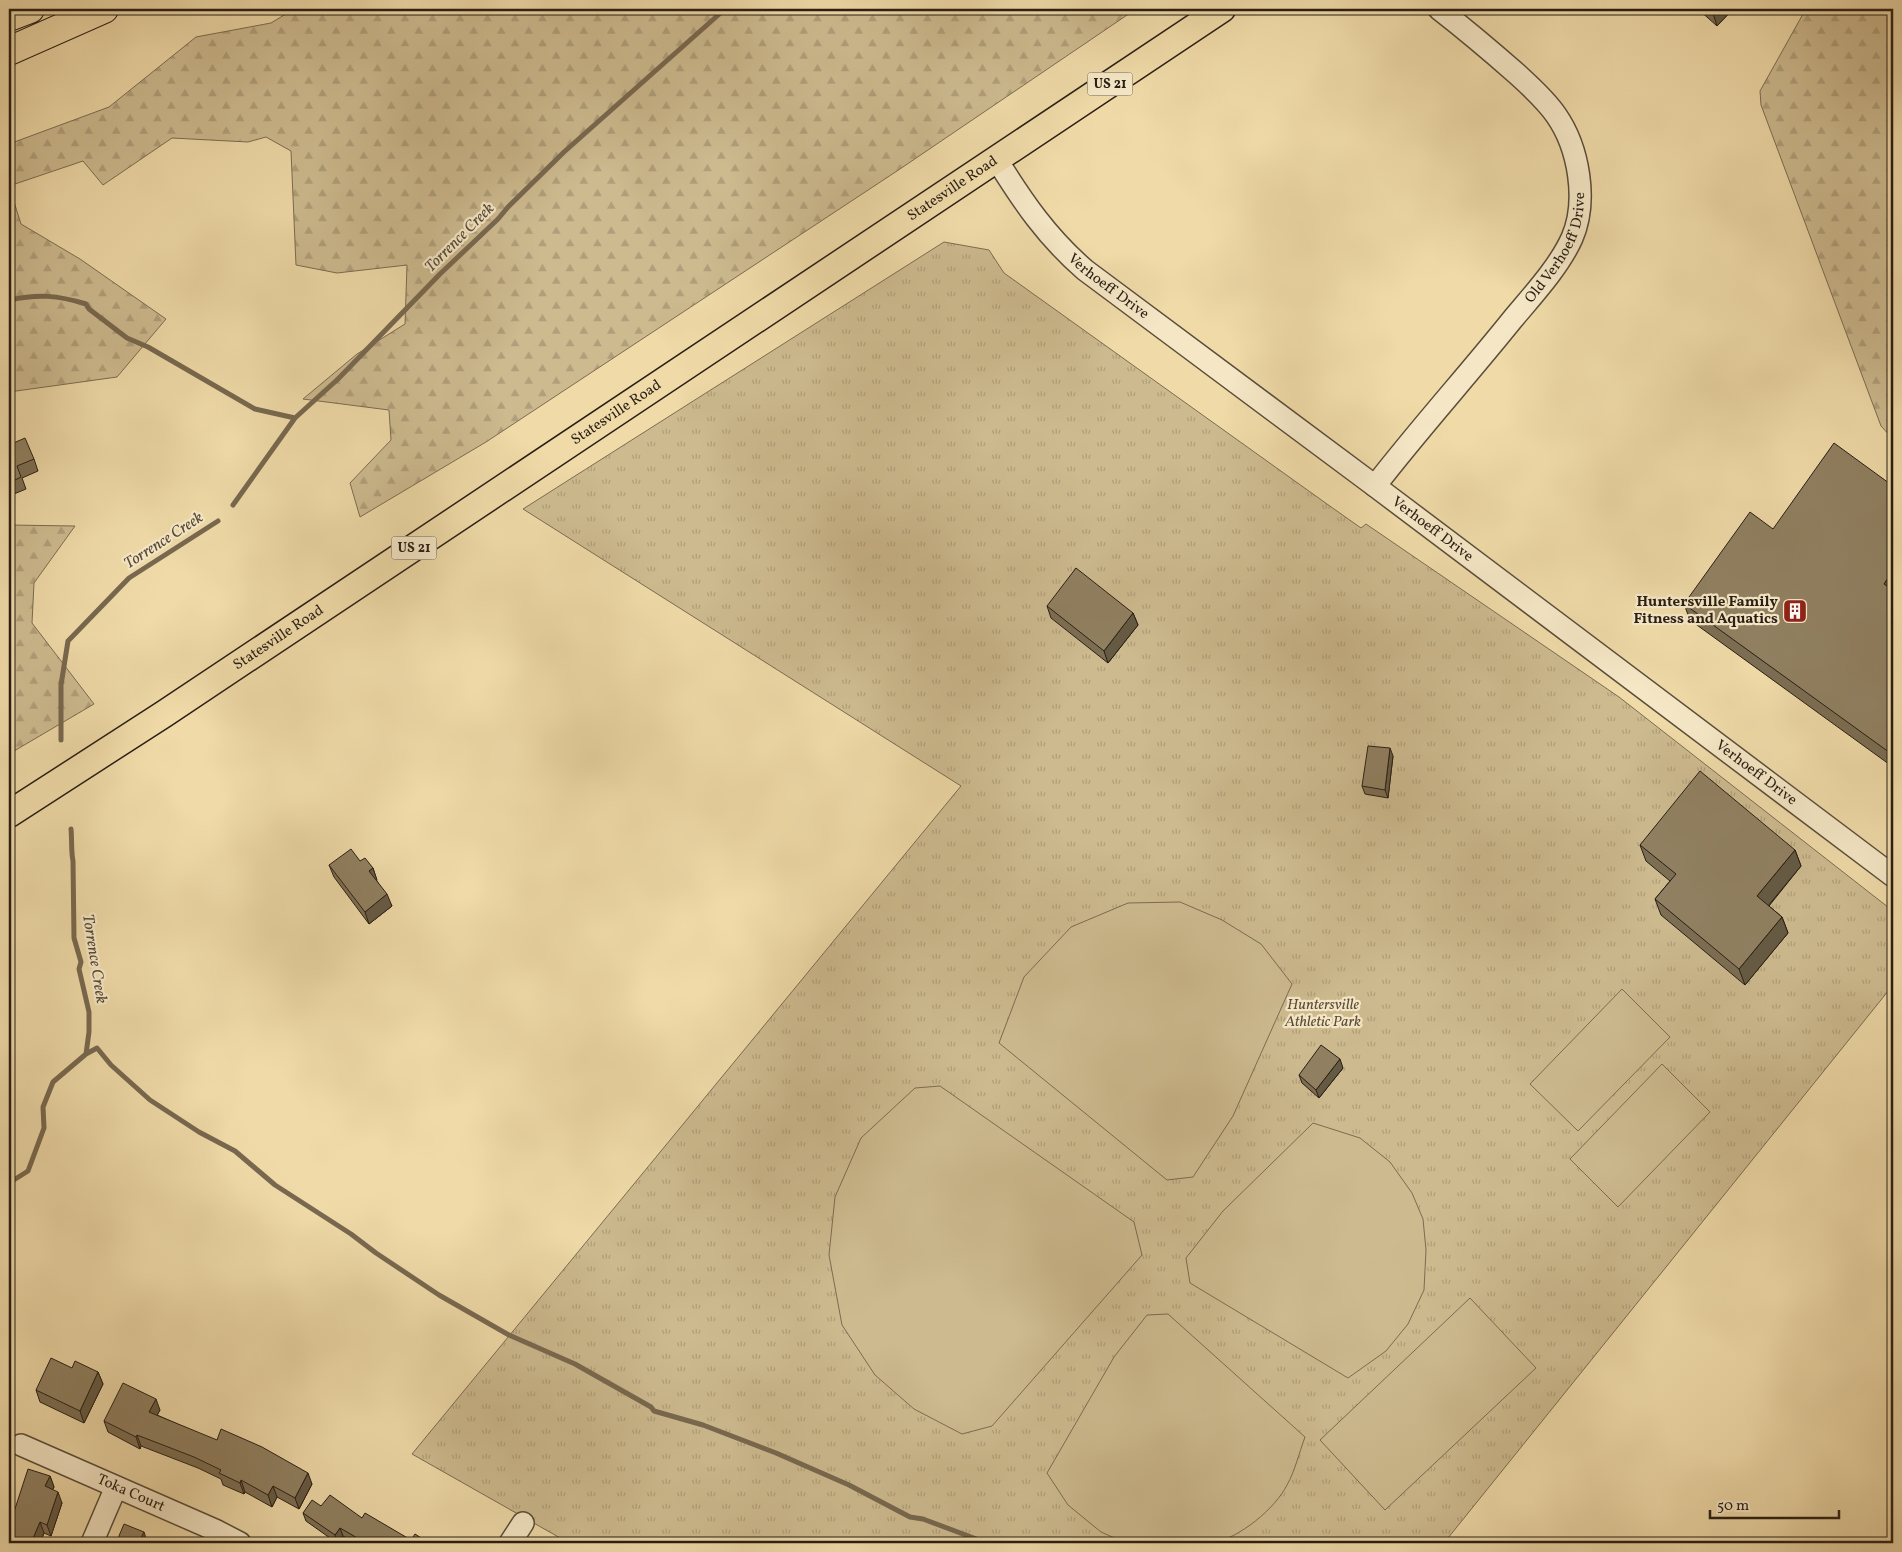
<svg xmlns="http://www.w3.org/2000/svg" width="1902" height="1552" font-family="Vollkorn,serif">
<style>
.forest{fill:url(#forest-firs);stroke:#7b6c52}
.park{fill:url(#park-tufts);stroke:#7b6c52}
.pitch{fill:#cdba8f;stroke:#7b6c52}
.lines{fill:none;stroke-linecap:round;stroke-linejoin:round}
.stream{stroke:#78684f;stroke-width:5}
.minor-casing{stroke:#5a4d3a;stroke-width:24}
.major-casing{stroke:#291e15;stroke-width:29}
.highway-casing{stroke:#291e15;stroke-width:30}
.minor{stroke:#f5e7c6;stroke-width:21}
.major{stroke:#efdaa8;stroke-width:26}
.highway{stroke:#efdaa8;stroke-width:28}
.wall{fill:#7c6e53;stroke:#291e15}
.shaded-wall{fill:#655a44;stroke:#291e15}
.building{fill:#908061;stroke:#291e15}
.labels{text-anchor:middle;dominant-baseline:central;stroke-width:4.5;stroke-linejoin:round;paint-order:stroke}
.shield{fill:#f5e7c6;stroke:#665a4a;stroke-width:1}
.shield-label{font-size:14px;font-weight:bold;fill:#291e15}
.street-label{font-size:15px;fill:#291e15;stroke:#f5e7c6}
.poi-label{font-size:15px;font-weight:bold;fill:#291e15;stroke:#f5e7c6;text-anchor:end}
.park-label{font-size:15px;font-style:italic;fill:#5a4d3a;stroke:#f5e7c6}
.water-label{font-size:16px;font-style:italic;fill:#574937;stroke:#f5e7c6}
</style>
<defs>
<pattern id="forest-firs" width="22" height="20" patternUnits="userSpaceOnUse" patternTransform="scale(1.25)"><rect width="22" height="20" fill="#cdba8f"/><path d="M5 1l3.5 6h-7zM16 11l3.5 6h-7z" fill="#b09f7a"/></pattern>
<pattern id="park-tufts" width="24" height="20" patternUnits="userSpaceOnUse" patternTransform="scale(1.25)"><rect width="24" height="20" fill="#cdba8f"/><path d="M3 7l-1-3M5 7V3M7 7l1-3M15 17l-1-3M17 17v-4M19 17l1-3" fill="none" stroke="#b09f7a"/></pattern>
</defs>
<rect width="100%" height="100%" fill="#efdaa8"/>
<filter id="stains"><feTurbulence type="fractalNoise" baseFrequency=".004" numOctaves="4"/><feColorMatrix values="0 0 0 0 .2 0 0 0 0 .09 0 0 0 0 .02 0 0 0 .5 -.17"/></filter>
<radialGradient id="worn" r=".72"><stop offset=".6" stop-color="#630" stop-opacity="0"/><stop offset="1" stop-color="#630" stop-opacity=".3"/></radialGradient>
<path class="forest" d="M 294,9 L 1136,9 L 897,171 L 486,442 L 360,517 L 350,483 L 391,440 L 389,410 L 303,399 L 357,354 L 405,324 L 407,265 L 337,273 L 296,265 L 291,151 L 266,137 L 248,142 L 172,138 L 103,185 L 83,161 L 9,186 L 21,224 L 80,259 L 166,319 L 117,377 L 9,392 L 9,144 L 109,107 L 196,37 L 271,23 Z
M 1804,9 L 1893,9 L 1893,439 L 1881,426 L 1761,105 L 1760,91 L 1803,14 Z
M 9,525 L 75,526 L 34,583 L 32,623 L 94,704 L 9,754 Z"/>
<path class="park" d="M 944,242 L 989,250 L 1004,273 L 1327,504 L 1361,528 L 1366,524 L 1619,697 L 1893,911 L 1893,985 L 1444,1543 L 569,1543 L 412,1454 L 961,786 L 523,509 Z"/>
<path class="pitch" d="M 1180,902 L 1222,920 L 1261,944 L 1292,984 L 1233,1116 L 1193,1177 L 1167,1180 L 999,1043 L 1024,977 L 1071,927 L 1128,903 Z
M 1622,989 L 1670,1037 L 1578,1131 L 1530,1084 Z
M 1662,1064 L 1710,1112 L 1618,1207 L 1570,1159 Z
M 940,1086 L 1134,1222 L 1142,1255 L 992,1426 L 962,1434 L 914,1409 L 875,1375 L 842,1325 L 829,1255 L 835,1197 L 861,1138 L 915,1088 Z
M 1313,1123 L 1360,1138 L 1390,1162 L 1412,1193 L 1423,1219 L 1426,1250 L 1424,1290 L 1408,1324 L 1386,1351 L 1348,1378 L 1190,1283 L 1186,1258 L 1223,1211 Z
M 1470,1298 L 1536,1368 L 1385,1510 L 1320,1440 Z
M 1168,1314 L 1305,1437 C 1299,1453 1295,1471 1287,1485 C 1275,1509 1239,1538 1213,1543 L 1126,1543 L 1101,1532 L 1068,1505 L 1047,1473 L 1114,1357 L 1147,1315 Z"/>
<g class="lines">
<path class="stream" d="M 9,300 C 38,294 57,295 86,304 L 89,309 L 127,338 L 148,347 L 255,409 L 295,418
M 233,505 L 295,418 L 338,379 L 440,274 L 498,219 L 508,207 L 564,152 L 725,9
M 61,740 L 61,685 L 68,641 L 129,578 L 218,521
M 71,829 C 72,839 71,852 73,861 L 74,938 L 81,962 L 79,969 L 89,1012 L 89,1032 L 86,1054
M 9,1183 L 28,1171 L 44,1128 L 43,1107 L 53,1082 L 86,1054 L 97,1048 L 111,1065 L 150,1100 L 199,1132 L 235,1151 L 275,1185 L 351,1234 L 376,1253 L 439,1295 L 509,1335 L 575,1364 L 651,1407 L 654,1411 L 703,1425 L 776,1453 L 849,1485 L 910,1517 L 923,1519 L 979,1540 L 982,1543"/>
<defs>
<g id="minor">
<path id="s1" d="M 997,160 C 1023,202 1047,237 1085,270 L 1375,486 L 1893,876"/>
<path id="s2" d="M 1375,486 C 1419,429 1467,376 1512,320 C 1532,296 1559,267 1572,238 C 1588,201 1579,148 1556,115 C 1545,99 1531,87 1517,74 C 1492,52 1466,30 1439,9"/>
<path id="s3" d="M 21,1445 L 215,1530 L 240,1543"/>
<path d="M 92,1543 L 116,1487"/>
<path d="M 510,1543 L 523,1523"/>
</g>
<g id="major">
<path id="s4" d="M 9,814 L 164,714 L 1222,9"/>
</g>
<path id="highway" d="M 9,17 L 30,9
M 9,51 L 104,9"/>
</defs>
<use href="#minor" class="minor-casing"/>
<use href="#major" class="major-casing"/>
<use href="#highway" class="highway-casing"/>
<use href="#minor" class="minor"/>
<use href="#major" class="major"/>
<use href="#highway" class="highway"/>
</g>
<path class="wall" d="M 1698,9 L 1733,9 L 1717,26 Z
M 9,445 L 34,459 L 38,471 L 22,478 L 26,489 L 9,496 Z
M 1893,486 L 1893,767 L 1690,620 L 1684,604 L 1773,529 Z
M 1047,606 L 1133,613 L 1138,625 L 1108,663 L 1051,618 Z
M 1393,756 L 1388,798 L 1365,794 L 1362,786 Z
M 1640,845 L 1795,850 L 1801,866 L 1769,906 L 1782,917 L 1788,933 L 1745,985 L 1661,915 L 1655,899 L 1670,881 L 1646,861 Z
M 360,861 L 373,868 L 377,881 L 392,906 L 369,924 L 334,877 L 329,865 Z
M 1343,1068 L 1319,1098 L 1302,1083 L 1299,1075 Z
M 72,1368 L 98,1372 L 103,1384 L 84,1423 L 40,1402 L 36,1390 Z
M 160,1410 L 157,1415 L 312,1484 L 299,1509 L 277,1497 L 272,1507 L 245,1492 L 244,1494 L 223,1485 L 221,1479 L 198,1468 L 141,1446 L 140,1449 L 108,1432 L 104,1421 Z
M 50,1476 L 54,1487 L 52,1490 L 62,1503 L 51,1536 L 44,1533 L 40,1543 L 9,1543 L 11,1521 Z
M 321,1506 L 362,1518 L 411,1540 L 429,1543 L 355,1543 L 343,1536 L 337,1543 L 306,1521 L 303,1513 Z"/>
<path class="shaded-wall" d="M 1713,9 L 1733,9 L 1717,26 L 1712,10 Z
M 1893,570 L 1893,595 L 1884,584 Z
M 1133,613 L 1138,625 L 1108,663 L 1104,651 Z
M 1390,748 L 1393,756 L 1388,798 L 1385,790 Z
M 1795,850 L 1801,866 L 1763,912 L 1757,896 Z
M 373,868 L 377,880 L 374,883 L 369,871 Z
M 387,894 L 392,906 L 369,924 L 365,912 Z
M 1782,917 L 1788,933 L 1745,985 L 1739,969 Z
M 1340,1059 L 1343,1068 L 1319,1098 L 1316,1090 Z
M 98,1372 L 103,1384 L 84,1423 L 80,1411 Z
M 156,1399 L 160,1410 L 153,1423 L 149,1412 Z
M 137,1435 L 141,1446 L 140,1449 L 136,1437 Z
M 308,1473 L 312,1484 L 299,1509 L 295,1498 Z
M 50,1476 L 54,1487 L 49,1497 L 45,1486 Z
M 241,1480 L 245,1492 L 244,1494 L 240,1483 Z
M 273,1486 L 277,1497 L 272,1507 L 268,1495 Z
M 58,1492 L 62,1503 L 51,1536 L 47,1525 Z
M 40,1522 L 44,1533 L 40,1543 L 31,1543 Z
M 340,1528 L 343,1536 L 337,1543 L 335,1535 Z
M 144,1532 L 147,1541 L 146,1543 L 140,1543 L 139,1542 Z"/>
<path class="building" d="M 25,438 L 34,459 L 17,466 L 21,477 L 9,483 L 9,445 Z
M 1834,443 L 1893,486 L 1893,570 L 1884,584 L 1893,590 L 1893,755 L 1684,604 L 1750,512 L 1773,529 Z
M 1076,568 L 1133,613 L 1104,651 L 1047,606 Z
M 1368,746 L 1390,748 L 1385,790 L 1362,786 Z
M 1700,771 L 1795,850 L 1757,896 L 1782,917 L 1739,969 L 1655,899 L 1676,874 L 1640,845 Z
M 351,849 L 360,861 L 365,858 L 373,868 L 369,871 L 387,894 L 365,912 L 329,865 Z
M 1321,1045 L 1340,1059 L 1316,1090 L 1299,1075 Z
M 51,1358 L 72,1368 L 75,1361 L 98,1372 L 80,1411 L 36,1390 Z
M 123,1383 L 156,1399 L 149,1412 L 217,1440 L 221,1429 L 262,1447 L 308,1473 L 295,1498 L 273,1486 L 268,1495 L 241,1480 L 240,1483 L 219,1473 L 221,1470 L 194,1457 L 137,1435 L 136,1437 L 104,1421 Z
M 28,1469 L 50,1476 L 45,1486 L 58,1492 L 47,1525 L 40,1522 L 31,1543 L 9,1543 L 9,1521 L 11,1521 Z
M 330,1495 L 362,1518 L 365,1513 L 411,1540 L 415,1534 L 429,1543 L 366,1543 L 340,1528 L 335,1535 L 303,1513 L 312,1500 L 321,1506 Z
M 124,1524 L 144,1532 L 139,1542 L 143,1543 L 116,1543 Z"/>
<defs>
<symbol id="building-square" viewBox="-11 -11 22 22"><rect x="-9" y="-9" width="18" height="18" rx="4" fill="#8f2418" stroke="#f5e7c6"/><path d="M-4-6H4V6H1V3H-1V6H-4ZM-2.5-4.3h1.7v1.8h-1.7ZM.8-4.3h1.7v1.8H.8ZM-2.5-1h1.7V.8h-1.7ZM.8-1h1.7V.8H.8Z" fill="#fff"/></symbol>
</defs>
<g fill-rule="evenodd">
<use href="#building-square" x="1781" y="597" width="28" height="28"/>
</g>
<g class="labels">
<g class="shield">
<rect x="1087.5" y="72.5" width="45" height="23" rx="4"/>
<rect x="391.5" y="536.5" width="45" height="23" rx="4"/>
</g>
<g class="shield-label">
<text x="1110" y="84">US 21</text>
<text x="414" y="548">US 21</text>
</g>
<g class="street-label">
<text stroke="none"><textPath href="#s4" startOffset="1132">Statesville Road</textPath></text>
<text stroke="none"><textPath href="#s2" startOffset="302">Old Verhoeff Drive</textPath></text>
<text stroke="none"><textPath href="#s1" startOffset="170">Verhoeff Drive</textPath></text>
<text stroke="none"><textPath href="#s4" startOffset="728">Statesville Road</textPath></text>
<text stroke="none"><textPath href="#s1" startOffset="575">Verhoeff Drive</textPath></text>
<text stroke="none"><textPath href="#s4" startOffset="322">Statesville Road</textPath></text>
<text stroke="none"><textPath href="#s1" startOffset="980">Verhoeff Drive</textPath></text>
<text stroke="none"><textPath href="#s3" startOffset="120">Toka Court</textPath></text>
</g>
<g class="poi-label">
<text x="1778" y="602">Huntersville Family<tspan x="1778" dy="17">Fitness and Aquatics</tspan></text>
</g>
<g class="park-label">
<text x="1323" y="1005">Huntersville<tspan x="1323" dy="17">Athletic Park</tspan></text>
</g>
<g class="water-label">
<text transform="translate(460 238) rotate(-45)">Torrence Creek</text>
<text transform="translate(164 541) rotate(-33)">Torrence Creek</text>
<text transform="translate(94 959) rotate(81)">Torrence Creek</text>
</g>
</g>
<rect width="1902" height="1552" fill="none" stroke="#efdaa8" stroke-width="30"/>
<rect x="10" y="10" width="1882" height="1532" fill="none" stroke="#291e15" stroke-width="2.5"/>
<rect x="15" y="15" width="1872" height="1522" fill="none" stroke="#291e15"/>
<path d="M1710 1510v8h129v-8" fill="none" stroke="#291e15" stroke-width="2.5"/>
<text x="1717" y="1510" font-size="15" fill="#291e15" stroke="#f5e7c6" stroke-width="4" paint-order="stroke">50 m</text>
<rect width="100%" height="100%" filter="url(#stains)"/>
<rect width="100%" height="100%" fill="url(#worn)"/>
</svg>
